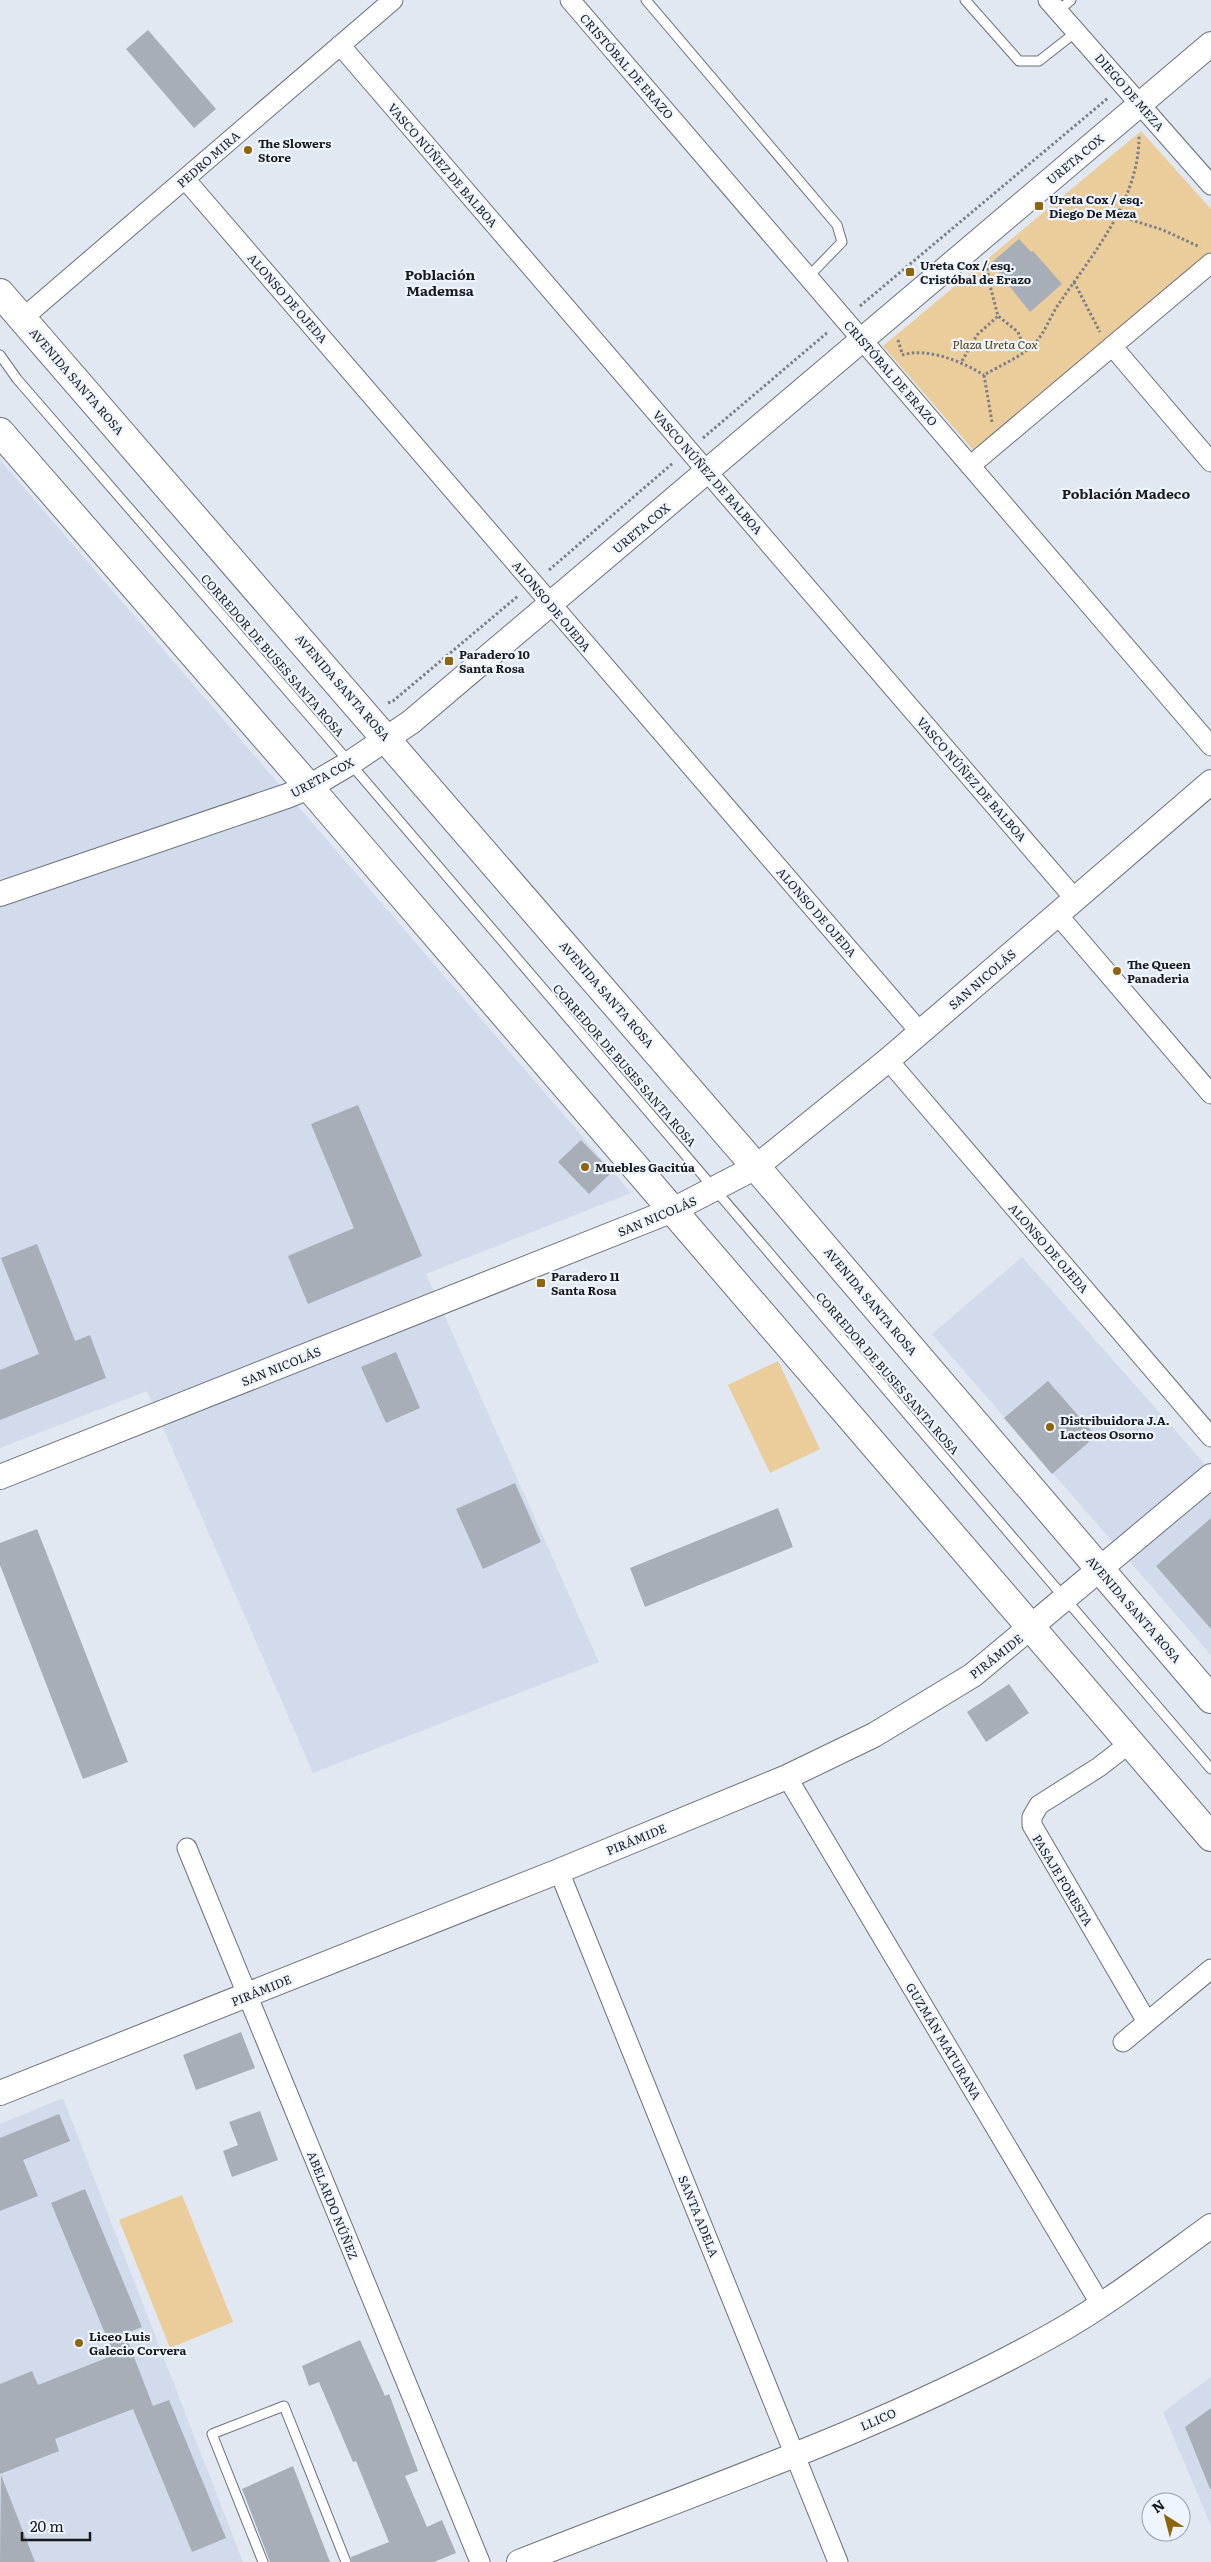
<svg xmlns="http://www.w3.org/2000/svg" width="1211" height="2562" font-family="Literata,serif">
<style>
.built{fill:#d1dbeb}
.green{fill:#ebcc9b}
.building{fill:#a8aeb7}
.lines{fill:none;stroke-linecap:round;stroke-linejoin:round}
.service-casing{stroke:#6b7078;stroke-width:11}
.minor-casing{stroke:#6b7078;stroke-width:21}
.tertiary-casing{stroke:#6b7078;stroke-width:26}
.primary-casing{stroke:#6b7078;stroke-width:30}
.path{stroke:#7b8086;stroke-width:3;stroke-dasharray:2.5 2.5;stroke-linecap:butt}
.service{stroke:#fff;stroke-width:9}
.minor{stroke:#fff;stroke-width:19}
.tertiary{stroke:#fff;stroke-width:24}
.primary{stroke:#fff;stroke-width:28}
.poi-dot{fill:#8f650b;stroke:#eff5ff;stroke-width:2}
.labels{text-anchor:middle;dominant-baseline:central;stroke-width:4.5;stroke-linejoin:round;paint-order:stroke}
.street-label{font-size:12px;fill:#181a1e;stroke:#eff5ff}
.poi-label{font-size:12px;font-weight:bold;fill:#181a1e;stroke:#eff5ff;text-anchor:start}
.park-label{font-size:12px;font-style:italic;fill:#533903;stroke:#eff5ff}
.neighbourhood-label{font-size:14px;font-weight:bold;fill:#181a1e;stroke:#eff5ff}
</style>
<rect width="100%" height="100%" fill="#e1e8f1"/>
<path class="built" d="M 0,460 L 631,1193 L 426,1274 L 599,1662 L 313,1773 L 147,1391 L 0,1448 Z
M 1022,1257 L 1211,1471 L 1211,1655 L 932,1334 Z
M 63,2098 L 243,2562 L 0,2562 L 0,2124 Z
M 1211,2377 L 1211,2526 L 1163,2412 Z"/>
<path class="green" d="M 1141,131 L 1211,209 L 1211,251 L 975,452 L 883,346 Z
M 778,1361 L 820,1449 L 770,1473 L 728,1385 Z
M 182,2195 L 233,2322 L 170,2348 L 119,2220 Z"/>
<path class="building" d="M 148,30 L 216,109 L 194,128 L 126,49 Z
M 1019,239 L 1031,252 L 1033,251 L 1062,284 L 1030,312 L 991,263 Z
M 358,1105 L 422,1256 L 308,1304 L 288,1256 L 354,1228 L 311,1124 Z
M 581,1140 L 612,1172 L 589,1194 L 558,1162 Z
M 37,1244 L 75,1341 L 90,1335 L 106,1378 L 0,1420 L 0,1370 L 39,1354 L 1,1258 Z
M 396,1352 L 420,1408 L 386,1423 L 361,1367 Z
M 1048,1381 L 1096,1436 L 1052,1474 L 1004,1418 Z
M 515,1483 L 541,1542 L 483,1569 L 456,1509 Z
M 778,1508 L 793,1547 L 645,1607 L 630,1568 Z
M 1211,1518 L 1211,1629 L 1156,1566 Z
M 37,1529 L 128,1762 L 83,1779 L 0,1565 L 0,1543 Z
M 1009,1684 L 1029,1713 L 986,1742 L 967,1712 Z
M 241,2032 L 255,2068 L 196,2090 L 183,2055 Z
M 260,2111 L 278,2160 L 232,2177 L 223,2151 L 238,2145 L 229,2122 Z
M 59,2114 L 70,2141 L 23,2160 L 38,2196 L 0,2211 L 0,2138 Z
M 85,2189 L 142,2327 L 125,2334 L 153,2406 L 169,2400 L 226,2538 L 192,2552 L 133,2409 L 55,2439 L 59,2451 L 0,2474 L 0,2384 L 32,2371 L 38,2385 L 114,2355 L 51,2203 Z
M 360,2340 L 385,2396 L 389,2394 L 418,2471 L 405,2476 L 427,2527 L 442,2520 L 456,2553 L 434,2562 L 352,2562 L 351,2557 L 389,2542 L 356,2461 L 353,2462 L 319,2382 L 309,2386 L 302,2366 Z
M 1211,2408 L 1211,2489 L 1210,2489 L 1185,2427 Z
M 293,2466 L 330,2562 L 270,2562 L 242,2489 Z
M 1,2475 L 35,2562 L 0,2562 Z"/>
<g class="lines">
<defs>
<path id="service" d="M 646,0 L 837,225 L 842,242 L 808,277
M 965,0 L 1019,61 L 1039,61 L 1076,32
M 1058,11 L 1071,0
M 0,355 L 17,379 L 319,727 L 1211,1769
M 263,2562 L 212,2434 L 284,2406 L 346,2562"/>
<path id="minor" d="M 570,0 L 1211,746
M 1048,0 L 1211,185
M 340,45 L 1075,899
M 185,179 L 920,1032
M 23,318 L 393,0
M 1112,346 L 1211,462
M 970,466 L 1211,263
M 1057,914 L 1211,1094
M 888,1060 L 1211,1437
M 1130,1743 L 1099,1767 L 1039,1805 L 1032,1817 L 1032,1825 L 1147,2022
M 787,1777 L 1101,2305
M 187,1848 L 480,2562
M 559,1871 L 838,2562
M 1123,2042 L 1211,1969"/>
<path id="tertiary" d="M 0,894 L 287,796 L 309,787 L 350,763 L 411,722 L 1211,44
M 0,1477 L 673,1210 L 756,1167 L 888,1060 L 1211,782
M 0,2093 L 559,1871 L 787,1777 L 874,1735 L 973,1675 L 1211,1476
M 519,2562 C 698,2491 886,2428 1054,2334 C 1109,2303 1160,2263 1211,2226"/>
<path id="primary" d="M 0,293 L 756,1167 L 1211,1699
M 0,432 L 309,787 L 1211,1837"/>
</defs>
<use href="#service" class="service-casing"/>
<use href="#minor" class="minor-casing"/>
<use href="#tertiary" class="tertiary-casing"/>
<use href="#primary" class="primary-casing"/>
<path class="path" d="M 1116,215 L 1163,230 L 1200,247
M 988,263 L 988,278 L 998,316 L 1018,332 L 1025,350
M 1074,282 L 1100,332
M 860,306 L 1108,98
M 898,340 L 902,353
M 902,355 C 928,347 963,362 984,375
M 962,361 L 977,335 L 998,316
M 992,422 L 984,375 C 1001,365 1023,356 1036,342 C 1045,332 1050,317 1058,305 C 1092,255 1140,199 1139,135
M 703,438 L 828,332
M 549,570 L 673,463
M 388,703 L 393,701 L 518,596"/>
<use href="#service" class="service"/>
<use href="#minor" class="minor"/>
<use href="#tertiary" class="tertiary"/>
<use href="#primary" class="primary"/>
</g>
<g class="poi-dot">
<circle cx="248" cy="150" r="5"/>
<rect x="1034" y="201" width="10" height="10" rx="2.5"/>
<rect x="905" y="267" width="10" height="10" rx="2.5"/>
<rect x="444" y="656" width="10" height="10" rx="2.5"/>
<circle cx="1117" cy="971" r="5"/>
<circle cx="585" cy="1167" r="5"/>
<rect x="536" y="1278" width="10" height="10" rx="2.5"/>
<circle cx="1050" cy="1427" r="5"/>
<circle cx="79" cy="2343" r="5"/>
</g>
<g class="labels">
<g class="street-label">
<text transform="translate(627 66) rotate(49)">CRISTÓBAL DE ERAZO</text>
<text transform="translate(1130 92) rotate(49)">DIEGO DE MEZA</text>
<text transform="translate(208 159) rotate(-41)">PEDRO MIRA</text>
<text transform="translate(1075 159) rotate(-40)">URETA COX</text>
<text transform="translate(443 165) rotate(49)">VASCO NÚÑEZ DE BALBOA</text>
<text transform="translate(288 298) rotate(49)">ALONSO DE OJEDA</text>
<text transform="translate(891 373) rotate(49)">CRISTÓBAL DE ERAZO</text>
<text transform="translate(77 381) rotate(49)">AVENIDA SANTA ROSA</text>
<text transform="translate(708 472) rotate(49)">VASCO NÚÑEZ DE BALBOA</text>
<text transform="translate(641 528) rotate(-40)">URETA COX</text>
<text transform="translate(552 606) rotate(50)">ALONSO DE OJEDA</text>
<text transform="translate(273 655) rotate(49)">CORREDOR DE BUSES SANTA ROSA</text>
<text transform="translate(343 687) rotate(49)">AVENIDA SANTA ROSA</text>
<text transform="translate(322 777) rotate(-28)">URETA COX</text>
<text transform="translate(972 779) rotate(49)">VASCO NÚÑEZ DE BALBOA</text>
<text transform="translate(817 912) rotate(49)">ALONSO DE OJEDA</text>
<text transform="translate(982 979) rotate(-41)">SAN NICOLÁS</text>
<text transform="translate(607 994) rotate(49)">AVENIDA SANTA ROSA</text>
<text transform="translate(625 1065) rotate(49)">CORREDOR DE BUSES SANTA ROSA</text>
<text transform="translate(657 1216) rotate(-23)">SAN NICOLÁS</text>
<text transform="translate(1049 1248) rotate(49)">ALONSO DE OJEDA</text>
<text transform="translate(871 1301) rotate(50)">AVENIDA SANTA ROSA</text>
<text transform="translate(281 1366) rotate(-22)">SAN NICOLÁS</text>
<text transform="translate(888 1373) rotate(49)">CORREDOR DE BUSES SANTA ROSA</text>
<text transform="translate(1134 1609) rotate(49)">AVENIDA SANTA ROSA</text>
<text transform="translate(996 1656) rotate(-38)">PIRÁMIDE</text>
<text transform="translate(636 1839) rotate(-22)">PIRÁMIDE</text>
<text transform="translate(1063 1880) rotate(59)">PASAJE FORESTA</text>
<text transform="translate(261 1990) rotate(-22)">PIRÁMIDE</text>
<text transform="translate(944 2041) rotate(59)">GUZMÁN MATURANA</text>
<text transform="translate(333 2205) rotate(68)">ABELARDO NÚÑEZ</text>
<text transform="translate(699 2216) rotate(68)">SANTA ADELA</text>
<text transform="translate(878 2419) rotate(-23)">LLICO</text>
</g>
<g class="poi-label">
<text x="258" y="143">The Slowers<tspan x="258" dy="14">Store</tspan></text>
<text x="1049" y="199">Ureta Cox / esq.<tspan x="1049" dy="14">Diego De Meza</tspan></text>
<text x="920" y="265">Ureta Cox / esq.<tspan x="920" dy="14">Cristóbal de Erazo</tspan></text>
<text x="459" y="654">Paradero 10<tspan x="459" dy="14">Santa Rosa</tspan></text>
<text x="1127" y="964">The Queen<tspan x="1127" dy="14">Panaderia</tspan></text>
<text x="595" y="1167">Muebles Gacitúa</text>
<text x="551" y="1276">Paradero 11<tspan x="551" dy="14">Santa Rosa</tspan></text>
<text x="1060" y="1420">Distribuidora J.A.<tspan x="1060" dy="14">Lacteos Osorno</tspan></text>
<text x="89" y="2336">Liceo Luis<tspan x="89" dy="14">Galecio Corvera</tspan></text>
</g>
<g class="park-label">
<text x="995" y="344">Plaza Ureta Cox</text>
</g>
<g class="neighbourhood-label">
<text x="440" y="274">Población<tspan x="440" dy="16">Mademsa</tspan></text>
<text x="1126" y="493">Población Madeco</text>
</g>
</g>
<g transform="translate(1166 2517) rotate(324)"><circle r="24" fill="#eff5ff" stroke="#999da5"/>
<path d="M0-4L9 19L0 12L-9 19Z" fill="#8f650b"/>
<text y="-8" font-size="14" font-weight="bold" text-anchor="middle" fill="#181a1e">N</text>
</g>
<path d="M22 2532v8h68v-8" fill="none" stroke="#181a1e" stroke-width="2.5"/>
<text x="30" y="2532" font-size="15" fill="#181a1e" stroke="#eff5ff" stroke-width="4" paint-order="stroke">20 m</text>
</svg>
